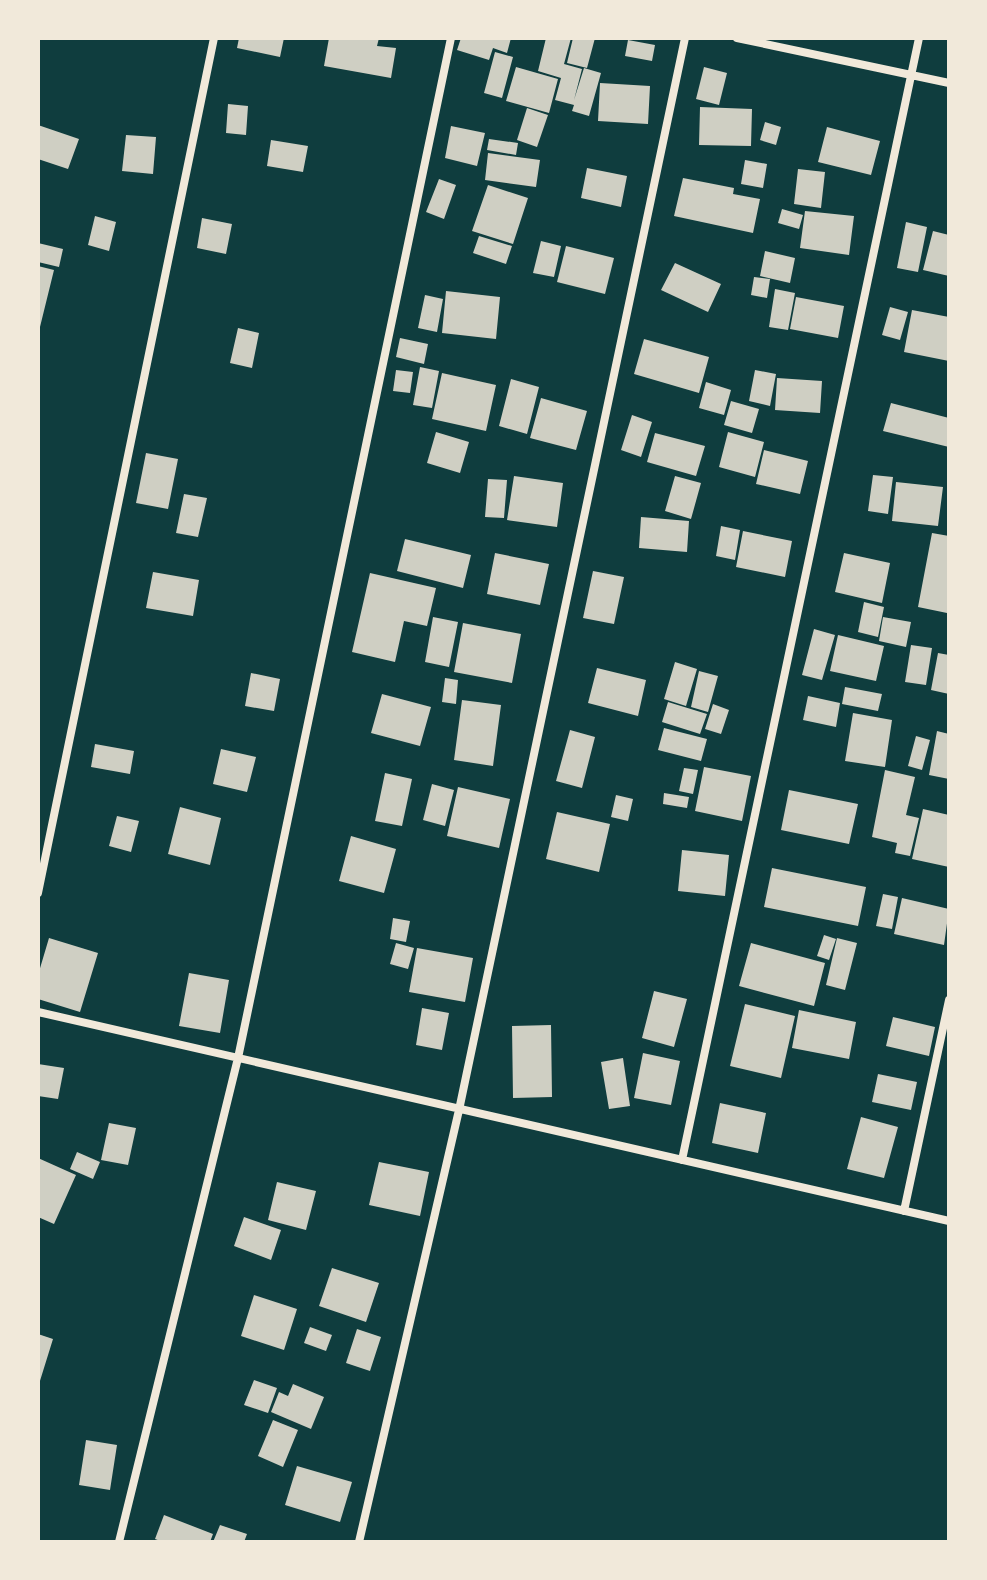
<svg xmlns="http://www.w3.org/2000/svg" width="987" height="1580" font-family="'Fira Sans Condensed',sans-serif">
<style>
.building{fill:#cfcfc3}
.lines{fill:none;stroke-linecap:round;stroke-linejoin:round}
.minor{stroke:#f1e9da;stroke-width:8}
</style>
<rect width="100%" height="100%" fill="#0f3d3e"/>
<path class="building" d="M 239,38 L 284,38 L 280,57 L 237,48 Z
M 329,38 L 379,38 L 377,46 L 396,48 L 391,78 L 324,66 Z
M 461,38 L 511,38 L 507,53 L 493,48 L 489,60 L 457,50 Z
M 546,38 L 571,38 L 564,64 L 582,69 L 574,100 L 584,68 L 601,73 L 589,116 L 572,111 L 574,105 L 555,100 L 561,78 L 538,71 Z
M 573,38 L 595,38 L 587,68 L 567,63 Z
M 628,40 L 655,45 L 652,61 L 625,56 Z
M 495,52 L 513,57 L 502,98 L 484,93 Z
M 516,67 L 558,79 L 549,113 L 506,101 Z
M 704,67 L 727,73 L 719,105 L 696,99 Z
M 600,83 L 650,86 L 648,124 L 598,121 Z
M 228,104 L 248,106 L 246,135 L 226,133 Z
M 700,107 L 752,109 L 751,146 L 699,145 Z
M 527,108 L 548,115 L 537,147 L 517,140 Z
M 765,122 L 781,127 L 776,145 L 760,140 Z
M 38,125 L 79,139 L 68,169 L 38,159 Z
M 451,126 L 485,133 L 477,166 L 445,158 Z
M 827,127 L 880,141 L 871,175 L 818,162 Z
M 126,135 L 156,137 L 153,174 L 122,171 Z
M 489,139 L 518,143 L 516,155 L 487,150 Z
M 271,140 L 308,146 L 303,172 L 267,166 Z
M 488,153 L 540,160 L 536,187 L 485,180 Z
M 745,160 L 767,164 L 763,188 L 741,184 Z
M 587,168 L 627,176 L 621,207 L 581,198 Z
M 798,169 L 825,172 L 821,208 L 794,204 Z
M 683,178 L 734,188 L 733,194 L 760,199 L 753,233 L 674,216 Z
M 439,179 L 456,185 L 444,219 L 426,212 Z
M 488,185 L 528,198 L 513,244 L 472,231 Z
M 782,209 L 803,215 L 799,229 L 778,223 Z
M 805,211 L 854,216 L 849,255 L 800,248 Z
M 95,216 L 116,222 L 109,251 L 88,245 Z
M 202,218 L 232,224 L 226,254 L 197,248 Z
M 906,222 L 927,227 L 918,272 L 897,268 Z
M 933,231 L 949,235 L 949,276 L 923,270 Z
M 479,236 L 512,246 L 506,264 L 473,253 Z
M 541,241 L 561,246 L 554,277 L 533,273 Z
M 38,243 L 63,249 L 59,267 L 38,262 Z
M 566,246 L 614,258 L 605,294 L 557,282 Z
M 765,251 L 795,258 L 790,283 L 760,276 Z
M 675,263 L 721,284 L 708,312 L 661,290 Z
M 38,266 L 54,270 L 39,331 L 38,331 Z
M 754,277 L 770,279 L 767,298 L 751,295 Z
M 775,289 L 795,293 L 788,330 L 769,327 Z
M 446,291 L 500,297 L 496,339 L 442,333 Z
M 425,295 L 443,299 L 437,332 L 418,328 Z
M 796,297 L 844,306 L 838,338 L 790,329 Z
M 890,307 L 908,312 L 900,340 L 882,335 Z
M 912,310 L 949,317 L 949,361 L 904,352 Z
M 238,328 L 259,333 L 252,368 L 230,363 Z
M 400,338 L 428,344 L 424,364 L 396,357 Z
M 644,339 L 709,357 L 699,393 L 634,374 Z
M 420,367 L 439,371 L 432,408 L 413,405 Z
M 396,370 L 413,372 L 410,393 L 393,391 Z
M 755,370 L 776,374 L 770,406 L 749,401 Z
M 442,373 L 496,385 L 486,431 L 432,419 Z
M 777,378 L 822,381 L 820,413 L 775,410 Z
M 511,379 L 539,387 L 527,434 L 499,426 Z
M 706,382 L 731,390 L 724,415 L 699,408 Z
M 541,398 L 587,411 L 576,450 L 530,438 Z
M 731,401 L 759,409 L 752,433 L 724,425 Z
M 891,403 L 949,418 L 949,447 L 883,431 Z
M 632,415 L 652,422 L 641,457 L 621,450 Z
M 436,432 L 469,442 L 460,473 L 427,463 Z
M 728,432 L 764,442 L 755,477 L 719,467 Z
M 655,433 L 705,446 L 696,476 L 647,462 Z
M 764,450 L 808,461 L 800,494 L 756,484 Z
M 146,453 L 178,459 L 168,509 L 136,503 Z
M 873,475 L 893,477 L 888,514 L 868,511 Z
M 514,476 L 563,483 L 557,527 L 507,520 Z
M 675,476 L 701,483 L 691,519 L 665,511 Z
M 488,479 L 507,480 L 504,518 L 485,517 Z
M 896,482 L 943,487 L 938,526 L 892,521 Z
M 184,494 L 207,498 L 198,537 L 176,533 Z
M 641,517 L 689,521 L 687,552 L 639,548 Z
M 721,526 L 740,530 L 735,560 L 716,556 Z
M 743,531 L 792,541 L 785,577 L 736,567 Z
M 932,533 L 949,536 L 947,613 L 918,607 Z
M 405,539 L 471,555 L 463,588 L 397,571 Z
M 495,553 L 549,564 L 540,605 L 487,594 Z
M 844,553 L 890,563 L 882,603 L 835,592 Z
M 593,571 L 624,577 L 614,624 L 583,618 Z
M 153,572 L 199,580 L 193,616 L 146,608 Z
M 370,573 L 436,588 L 427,626 L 404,621 L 395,662 L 352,652 Z
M 864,602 L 884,607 L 878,637 L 858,632 Z
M 433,617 L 458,622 L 449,667 L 425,662 Z
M 883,617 L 911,622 L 906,647 L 879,641 Z
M 463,623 L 521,634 L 512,683 L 454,672 Z
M 814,629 L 835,635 L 822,680 L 802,675 Z
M 838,635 L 884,646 L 876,681 L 830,671 Z
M 911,645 L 932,648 L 926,685 L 905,682 Z
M 938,653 L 949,655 L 949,694 L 931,690 Z
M 675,662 L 697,669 L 686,706 L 664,699 Z
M 597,668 L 646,680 L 638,716 L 588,703 Z
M 699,671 L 718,676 L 708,712 L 691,707 Z
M 251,673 L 280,679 L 274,711 L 245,706 Z
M 445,678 L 458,680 L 456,704 L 442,702 Z
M 845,687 L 882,694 L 878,711 L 842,704 Z
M 382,694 L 431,707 L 420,746 L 371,733 Z
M 808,696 L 840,703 L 836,727 L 803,720 Z
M 462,700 L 501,705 L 493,766 L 454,760 Z
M 668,702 L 707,714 L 700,734 L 662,722 Z
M 713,704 L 729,710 L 721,734 L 705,729 Z
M 853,713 L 892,720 L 885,767 L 845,761 Z
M 664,728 L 707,739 L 701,761 L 658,750 Z
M 570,730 L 595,737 L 582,788 L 556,781 Z
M 937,731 L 949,734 L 949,779 L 929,775 Z
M 916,736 L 930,740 L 922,770 L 908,766 Z
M 95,744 L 134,751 L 130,774 L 91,767 Z
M 221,749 L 256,757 L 247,792 L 213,784 Z
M 704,767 L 751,776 L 742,821 L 695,811 Z
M 684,768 L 698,770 L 693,794 L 679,791 Z
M 885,770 L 915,777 L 906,815 L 919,818 L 910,856 L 895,853 L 897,843 L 872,837 Z
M 385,773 L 412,779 L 402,826 L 375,821 Z
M 432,784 L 454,790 L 445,826 L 423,820 Z
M 458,787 L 510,799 L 499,848 L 447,836 Z
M 789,790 L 858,804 L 849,844 L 781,830 Z
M 664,793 L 689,797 L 687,808 L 663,804 Z
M 616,795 L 633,799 L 628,821 L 611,817 Z
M 180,807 L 221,818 L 210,865 L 168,854 Z
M 923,809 L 949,815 L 949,867 L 912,859 Z
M 557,812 L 610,824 L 599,872 L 546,859 Z
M 117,816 L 139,821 L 131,852 L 109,846 Z
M 351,836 L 396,849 L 384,893 L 339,881 Z
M 682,850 L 729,855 L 725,896 L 678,891 Z
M 772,868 L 866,887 L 858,926 L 764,907 Z
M 883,894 L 898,897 L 892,929 L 876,926 Z
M 902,898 L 949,909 L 944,945 L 894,934 Z
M 393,918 L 410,921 L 406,942 L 390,939 Z
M 824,935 L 836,939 L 829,960 L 817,956 Z
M 49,938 L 98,953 L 80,1012 L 38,999 L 38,975 Z
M 837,938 L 857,943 L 845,990 L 826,985 Z
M 396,943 L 414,948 L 408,969 L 390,964 Z
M 751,943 L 825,963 L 814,1006 L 739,986 Z
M 417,948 L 473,958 L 465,1002 L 409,992 Z
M 189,973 L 229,980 L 220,1033 L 179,1026 Z
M 654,991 L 687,999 L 674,1047 L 642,1038 Z
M 745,1004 L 795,1016 L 781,1078 L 730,1066 Z
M 422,1008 L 449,1013 L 442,1050 L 416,1045 Z
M 799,1010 L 856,1022 L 849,1059 L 792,1048 Z
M 893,1017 L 935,1027 L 929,1056 L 886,1046 Z
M 551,1025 L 552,1097 L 513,1098 L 512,1026 Z
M 643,1053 L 680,1061 L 671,1105 L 634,1098 Z
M 623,1058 L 630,1106 L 609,1109 L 601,1062 Z
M 38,1064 L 64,1068 L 58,1099 L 38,1096 Z
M 878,1074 L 917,1082 L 911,1110 L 872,1102 Z
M 720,1103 L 766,1113 L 758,1153 L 712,1143 Z
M 861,1117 L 898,1127 L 884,1178 L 847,1169 Z
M 109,1123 L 136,1128 L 128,1165 L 101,1160 Z
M 77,1152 L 100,1162 L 93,1179 L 70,1169 Z
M 38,1158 L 76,1175 L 54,1224 L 38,1217 Z
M 379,1162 L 429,1172 L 420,1216 L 369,1205 Z
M 277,1182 L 316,1191 L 306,1230 L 268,1220 Z
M 244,1217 L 281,1230 L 271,1260 L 234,1246 Z
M 332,1268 L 379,1283 L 366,1322 L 319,1306 Z
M 254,1295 L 297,1309 L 284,1350 L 241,1336 Z
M 310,1327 L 332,1335 L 326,1351 L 304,1343 Z
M 357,1329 L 381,1337 L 370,1371 L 346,1363 Z
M 38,1334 L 53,1339 L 39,1384 L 38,1384 Z
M 254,1380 L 277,1388 L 268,1413 L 244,1405 Z
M 293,1384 L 324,1397 L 311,1429 L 271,1412 L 279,1392 L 288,1396 Z
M 273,1420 L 298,1430 L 283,1467 L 258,1456 Z
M 86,1440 L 117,1445 L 110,1490 L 79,1485 Z
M 297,1466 L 352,1482 L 340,1522 L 285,1505 Z
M 164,1515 L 213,1534 L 210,1542 L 163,1542 L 155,1539 Z
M 220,1525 L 247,1534 L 244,1542 L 213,1542 Z"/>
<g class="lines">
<path class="minor" d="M 737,38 L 949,83
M 38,893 L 214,38
M 38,1012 L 949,1221
M 682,1160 L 919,38
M 904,1211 L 949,1000
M 119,1542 L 238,1058 L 451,38
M 359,1542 L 459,1110 L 685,38"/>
</g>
<rect width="987" height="1580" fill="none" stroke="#f1e9da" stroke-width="80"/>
</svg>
